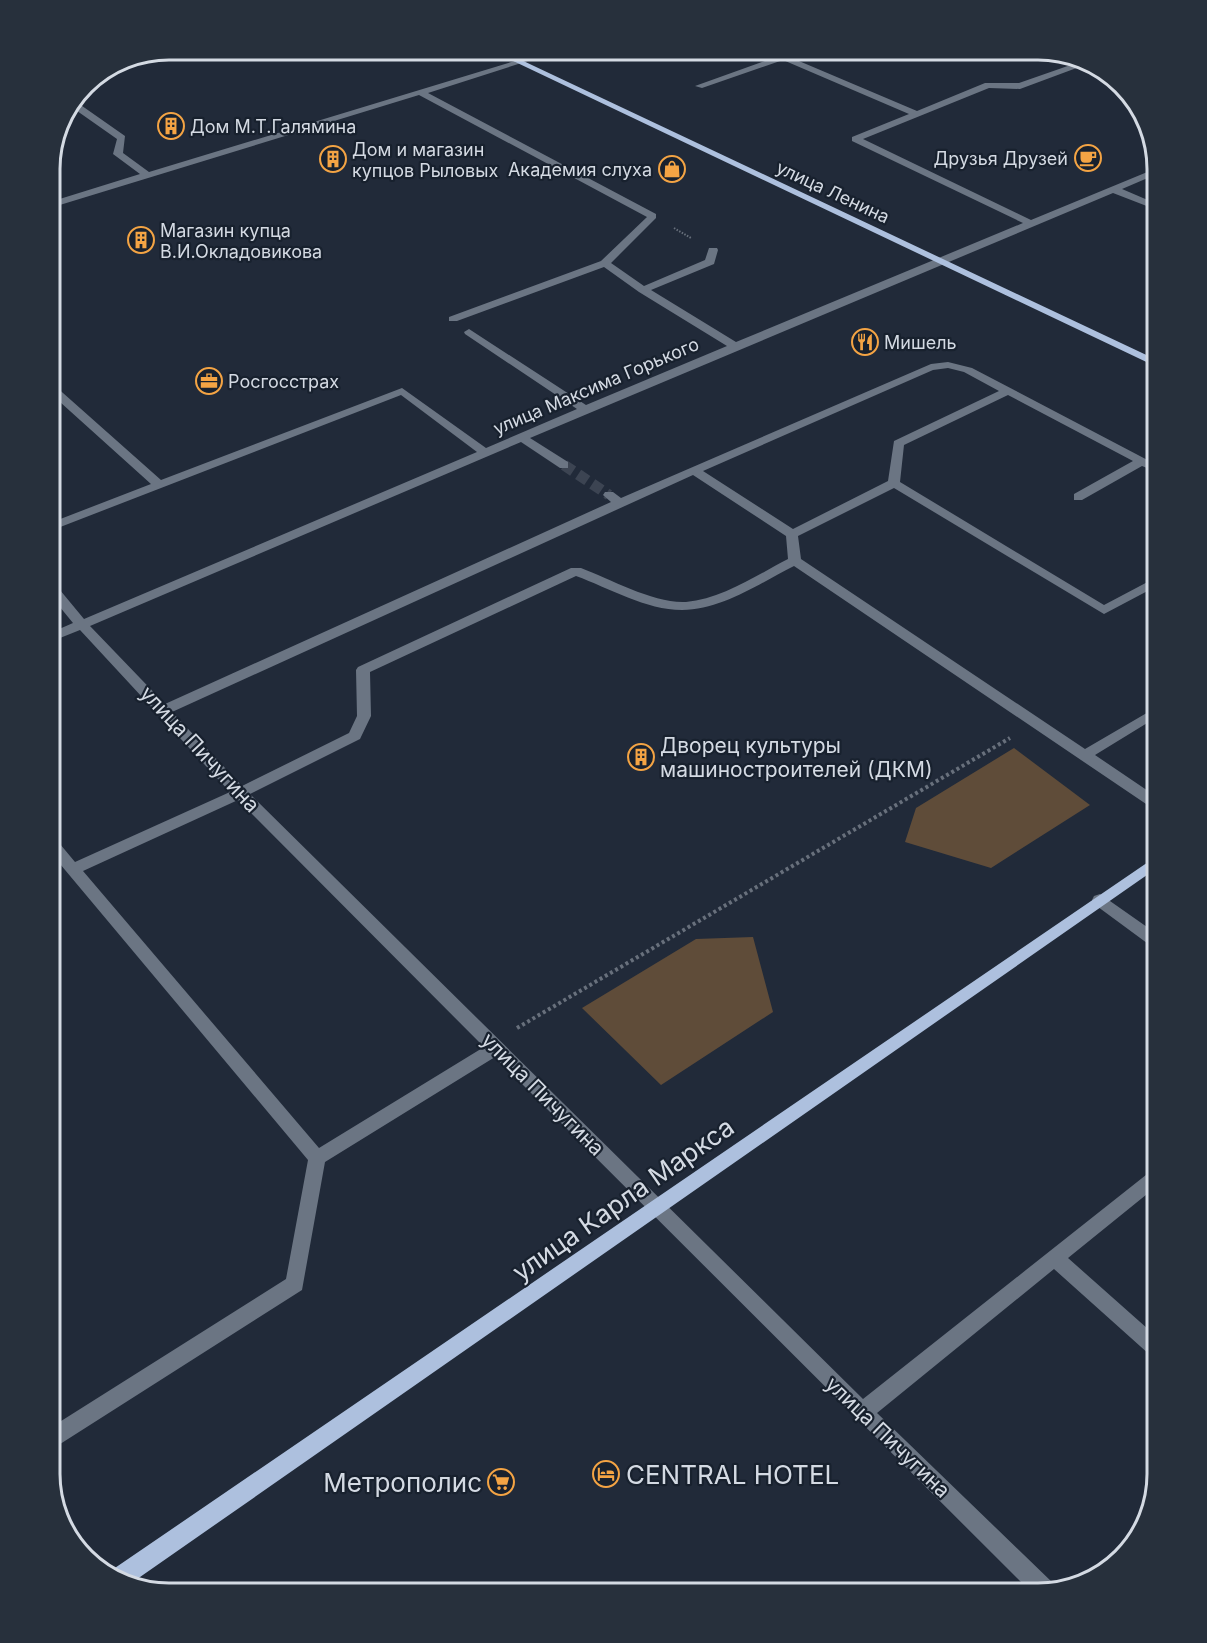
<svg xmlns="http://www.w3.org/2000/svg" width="1207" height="1643" font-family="Inter,sans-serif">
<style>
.green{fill:#5f4c39}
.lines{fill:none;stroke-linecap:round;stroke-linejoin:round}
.minor-tunnel{stroke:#3c4452;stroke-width:11;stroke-dasharray:11 6;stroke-linecap:butt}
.path-far1{stroke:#68707c;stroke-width:2;stroke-dasharray:1.5 1.5;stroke-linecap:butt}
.path{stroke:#68707c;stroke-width:4;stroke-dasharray:3 3;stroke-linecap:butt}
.minor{fill:#6b7583;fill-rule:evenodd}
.major{fill:#adc0de;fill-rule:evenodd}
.labels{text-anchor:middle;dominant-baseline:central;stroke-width:4.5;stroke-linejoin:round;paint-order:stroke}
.far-poi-label{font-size:18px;fill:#d4dae3;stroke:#18212e;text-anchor:start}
.far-street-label{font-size:18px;fill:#d4dae3;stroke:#18212e}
.poi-label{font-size:21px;fill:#d4dae3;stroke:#18212e;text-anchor:start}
.street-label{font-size:21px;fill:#d4dae3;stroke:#18212e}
.near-street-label{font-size:26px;fill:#d4dae3;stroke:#18212e}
.near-poi-label{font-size:26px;fill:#d4dae3;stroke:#18212e;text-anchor:start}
.rim{fill:none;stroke:#d4dae3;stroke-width:3}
</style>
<rect width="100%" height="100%" fill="#212a39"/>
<path class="green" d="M 1014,748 L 1090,805 L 991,868 L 905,842 L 916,808 Z
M 753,937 L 773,1012 L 661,1085 L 582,1008 L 696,939 Z"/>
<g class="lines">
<path class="minor-tunnel" d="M 564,465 L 609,495"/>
<path class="path-far1" d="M 674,228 L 691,238"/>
<path class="path" d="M 517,1028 L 1010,738"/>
<path class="minor" d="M 551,50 L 562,50 L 428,93 L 656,214 L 656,218 L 611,263 L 644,286 L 705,260 L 709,248 L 717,248 L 718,250 L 714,264 L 651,290 L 736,342 L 1023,223 L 852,141 L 852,137 L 909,114 L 783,60 L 702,88 L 695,86 L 776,57 L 763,50 L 773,50 L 917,111 L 985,83 L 1019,83 L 1082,61 L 1090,63 L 1020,89 L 989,88 L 863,139 L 1031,220 L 1157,168 L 1157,174 L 1122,189 L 1157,204 L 1157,210 L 1113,193 L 530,438 L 568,462 L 568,468 L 560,468 L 521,442 L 90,626 L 165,704 L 611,502 L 603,495 L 605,492 L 613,492 L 621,498 L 931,364 L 948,362 L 972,368 L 1157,465 L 1157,472 L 1142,466 L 1082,500 L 1074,500 L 1074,494 L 1133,461 L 1008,395 L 904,445 L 900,482 L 1104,605 L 1157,577 L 1157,586 L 1104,614 L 894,488 L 798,536 L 801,559 L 1085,749 L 1157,707 L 1157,717 L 1095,755 L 1157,797 L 1157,809 L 1152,808 L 794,566 C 760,583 722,610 682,610 C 646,610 609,588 576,576 L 370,672 L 371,716 L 360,739 L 250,794 L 863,1399 L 1151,1171 L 1157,1169 L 1157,1186 L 1068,1258 L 1157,1337 L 1157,1358 L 1150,1355 L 1054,1269 L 877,1413 L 1054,1584 L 1056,1589 L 1032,1593 L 495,1057 L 325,1162 L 302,1290 L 57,1446 L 50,1448 L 50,1428 L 286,1279 L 308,1160 L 50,852 L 50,837 L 55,838 L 75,862 L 230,792 L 80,630 L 50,642 L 50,633 L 73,623 L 50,595 L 50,583 L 55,584 L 84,619 L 477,452 L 401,395 L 50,531 L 50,523 L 151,484 L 50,393 L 50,384 L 54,385 L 161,480 L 402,388 L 486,448 L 577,409 L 465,334 L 464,332 L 469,329 L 586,405 L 727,346 L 639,292 L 604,267 L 457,321 L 449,321 L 449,317 L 601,261 L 647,217 L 419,95 L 50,208 L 50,202 L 140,174 L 113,154 L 117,139 L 70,106 L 75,101 L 125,136 L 123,153 L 149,172 ZM 948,368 L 964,372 L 999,391 L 894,441 L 888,481 L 793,529 L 703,471 L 933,370 ZM 693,475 L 786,536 L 788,559 C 757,575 722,599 686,602 C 655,604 610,579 581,568 L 571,568 L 358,667 L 356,670 L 357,716 L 349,733 L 242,786 L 172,712 ZM 238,800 L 484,1047 L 319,1148 L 83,871 Z
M 1100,894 L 1157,934 L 1157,948 L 1151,946 L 1094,904 L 1092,900 L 1094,896 Z"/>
<path class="major" d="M 490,50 L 500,50 L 1157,360 L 1157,367 Z
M 1157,856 L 1157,868 L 130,1584 L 108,1576 L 109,1572 Z"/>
</g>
<defs>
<symbol id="building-ring" viewBox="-11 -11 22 22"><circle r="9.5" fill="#18212e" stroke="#f4a444" stroke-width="1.5"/><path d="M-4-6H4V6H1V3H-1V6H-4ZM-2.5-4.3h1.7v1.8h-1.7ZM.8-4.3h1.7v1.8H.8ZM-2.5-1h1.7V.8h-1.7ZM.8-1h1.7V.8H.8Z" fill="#f4a444"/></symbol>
<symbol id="cafe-ring" viewBox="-11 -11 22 22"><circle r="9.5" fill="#18212e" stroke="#f4a444" stroke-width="1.5"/><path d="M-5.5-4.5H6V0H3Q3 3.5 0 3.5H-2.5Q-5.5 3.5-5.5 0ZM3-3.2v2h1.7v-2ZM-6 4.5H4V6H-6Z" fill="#f4a444"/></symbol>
<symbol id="shop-ring" viewBox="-11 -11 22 22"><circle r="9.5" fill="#18212e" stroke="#f4a444" stroke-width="1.5"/><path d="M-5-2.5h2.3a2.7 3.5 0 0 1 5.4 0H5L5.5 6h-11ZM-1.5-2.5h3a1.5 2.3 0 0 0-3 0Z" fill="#f4a444"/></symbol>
<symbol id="restaurant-ring" viewBox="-11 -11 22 22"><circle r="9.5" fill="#18212e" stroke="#f4a444" stroke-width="1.5"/><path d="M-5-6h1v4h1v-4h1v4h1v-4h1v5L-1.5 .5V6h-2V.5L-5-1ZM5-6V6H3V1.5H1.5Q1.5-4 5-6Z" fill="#f4a444"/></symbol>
<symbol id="office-ring" viewBox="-11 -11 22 22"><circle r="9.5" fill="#18212e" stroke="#f4a444" stroke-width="1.5"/><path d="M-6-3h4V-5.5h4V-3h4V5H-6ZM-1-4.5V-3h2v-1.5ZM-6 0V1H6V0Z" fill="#f4a444"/></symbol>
<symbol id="hotel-ring" viewBox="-11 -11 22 22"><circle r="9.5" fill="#18212e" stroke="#f4a444" stroke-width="1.5"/><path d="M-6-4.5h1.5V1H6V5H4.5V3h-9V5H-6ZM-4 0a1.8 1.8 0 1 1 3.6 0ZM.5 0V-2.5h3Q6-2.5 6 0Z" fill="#f4a444"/></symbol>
<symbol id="supermarket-ring" viewBox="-11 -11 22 22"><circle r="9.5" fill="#18212e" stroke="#f4a444" stroke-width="1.5"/><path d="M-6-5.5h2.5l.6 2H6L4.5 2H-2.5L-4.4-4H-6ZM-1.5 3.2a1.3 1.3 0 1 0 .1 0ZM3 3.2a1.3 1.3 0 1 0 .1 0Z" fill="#f4a444"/></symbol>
</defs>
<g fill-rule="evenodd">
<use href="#building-ring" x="156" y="111" width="30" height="30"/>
<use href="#cafe-ring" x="1073" y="143" width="30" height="30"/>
<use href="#building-ring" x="318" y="144" width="30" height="30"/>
<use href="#shop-ring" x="657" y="154" width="30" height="30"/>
<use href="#building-ring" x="126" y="225" width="30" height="30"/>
<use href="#restaurant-ring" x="850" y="327" width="30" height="30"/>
<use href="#office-ring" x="194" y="366" width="30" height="30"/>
<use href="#building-ring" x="626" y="742" width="30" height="30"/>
<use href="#hotel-ring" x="591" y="1459" width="30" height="30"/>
<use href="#supermarket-ring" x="486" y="1467" width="30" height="30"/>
</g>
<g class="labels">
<g class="far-poi-label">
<text x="190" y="126">Дом М.Т.Галямина</text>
<text x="352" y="149">Дом и магазин<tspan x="352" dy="21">купцов Рыловых</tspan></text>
<text x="1068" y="158" text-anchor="end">Друзья Друзей</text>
<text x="652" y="169" text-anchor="end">Академия слуха</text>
<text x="160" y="230">Магазин купца<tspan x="160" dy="21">В.И.Окладовикова</tspan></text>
<text x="884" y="342">Мишель</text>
<text x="228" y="381">Росгосстрах</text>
</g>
<g class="far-street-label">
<text transform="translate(833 192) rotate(25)">улица Ленина</text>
<text transform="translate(596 386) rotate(-23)">улица Максима Горького</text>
</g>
<g class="poi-label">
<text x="660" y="745">Дворец культуры<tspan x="660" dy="24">машиностроителей (ДКМ)</tspan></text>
</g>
<g class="street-label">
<text transform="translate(200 749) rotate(47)">улица Пичугина</text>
<text transform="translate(543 1094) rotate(45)">улица Пичугина</text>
<text transform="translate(888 1437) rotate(44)">улица Пичугина</text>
</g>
<g class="near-street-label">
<text transform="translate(623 1199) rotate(-35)">улица Карла Маркса</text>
</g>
<g class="near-poi-label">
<text x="626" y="1474">СENTRAL HOTEL</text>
<text x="482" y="1482" text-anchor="end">Метрополис</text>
</g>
</g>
<path d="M0 0H1207V1643H0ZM169 60H1038A109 109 0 0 1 1147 169V1474A109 109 0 0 1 1038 1583H169A109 109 0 0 1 60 1474V169A109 109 0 0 1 169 60Z" fill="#27303c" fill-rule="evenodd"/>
<path class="rim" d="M169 60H1038A109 109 0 0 1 1147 169V1474A109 109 0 0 1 1038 1583H169A109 109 0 0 1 60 1474V169A109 109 0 0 1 169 60Z"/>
</svg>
